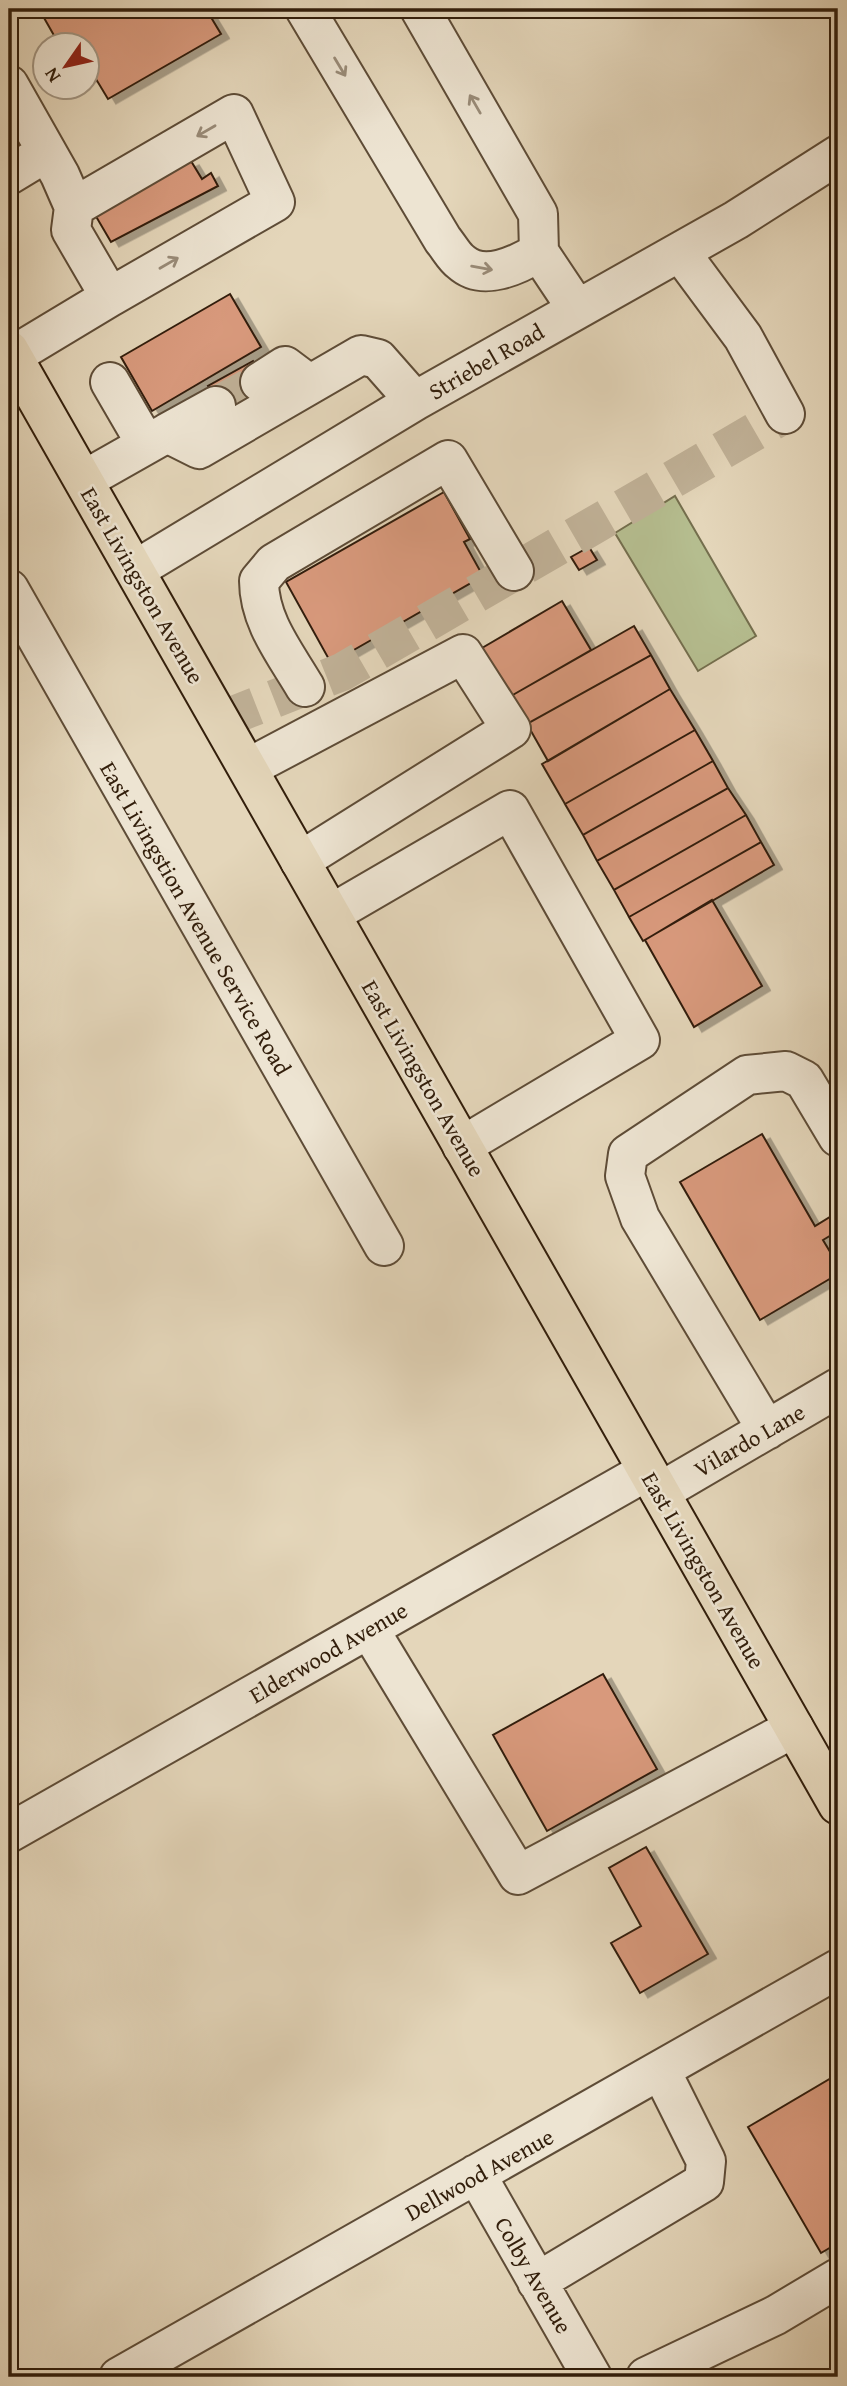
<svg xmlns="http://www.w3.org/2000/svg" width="847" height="2386" font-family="'Gentium Book Plus',serif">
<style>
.green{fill:#b5bd8f;stroke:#746e4d;stroke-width:2}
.building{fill:#d8997c;stroke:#321e0b;stroke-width:2;filter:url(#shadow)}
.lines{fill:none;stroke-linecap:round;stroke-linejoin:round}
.minor-tunnel{stroke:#c0b197;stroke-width:38;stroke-dasharray:38 19;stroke-linecap:butt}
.minor-casing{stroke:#5e4c37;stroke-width:42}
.major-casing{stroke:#321e0b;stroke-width:42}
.minor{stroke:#ede4d2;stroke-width:38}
.major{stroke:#e4d6ba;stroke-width:38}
.oneway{stroke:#998b78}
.labels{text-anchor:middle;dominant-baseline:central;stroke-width:5;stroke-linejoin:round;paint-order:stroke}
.street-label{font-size:23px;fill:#321e0b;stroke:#ede4d2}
</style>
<defs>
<filter id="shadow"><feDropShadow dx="8" dy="4.5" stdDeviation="0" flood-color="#0004"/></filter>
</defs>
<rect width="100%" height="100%" fill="#e4d6ba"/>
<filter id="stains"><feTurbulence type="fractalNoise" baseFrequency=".00286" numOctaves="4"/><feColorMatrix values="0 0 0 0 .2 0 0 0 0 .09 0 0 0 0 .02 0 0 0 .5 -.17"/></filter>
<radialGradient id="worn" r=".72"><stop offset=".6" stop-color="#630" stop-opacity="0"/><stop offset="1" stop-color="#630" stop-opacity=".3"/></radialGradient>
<path class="green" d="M 675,496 L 756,636 L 698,671 L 615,533 Z"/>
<path class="building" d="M 39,9 L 206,9 L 221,34 L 108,99 L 93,74 L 88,77 L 88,46 L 60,46 Z
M 191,161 L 202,179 L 211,173 L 218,186 L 111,242 L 94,213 L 139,191 L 135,185 Z
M 230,294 L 261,347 L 152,411 L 121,357 Z
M 253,361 L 272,395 L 228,420 L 208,386 Z
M 444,492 L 470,539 L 464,542 L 483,576 L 331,663 L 286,582 Z
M 589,547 L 597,560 L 579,570 L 571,557 Z
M 562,601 L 591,650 L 511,696 L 482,648 Z
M 634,626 L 651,655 L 527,724 L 511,696 Z
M 651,655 L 670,689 L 548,761 L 527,724 Z
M 670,689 L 695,730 L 565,804 L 542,764 Z
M 695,730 L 713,761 L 583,835 L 565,804 Z
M 713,761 L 728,788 L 597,861 L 583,835 Z
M 728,788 L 746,815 L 614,890 L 597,861 Z
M 746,815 L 761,842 L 629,917 L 614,890 Z
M 761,842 L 774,865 L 643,941 L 629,917 Z
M 712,900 L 762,986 L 694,1027 L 645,940 Z
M 762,1134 L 815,1226 L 838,1212 L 838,1231 L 823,1240 L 838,1265 L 838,1274 L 760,1320 L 680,1182 Z
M 603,1674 L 657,1769 L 547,1831 L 493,1735 Z
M 646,1847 L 708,1954 L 640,1993 L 611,1943 L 641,1926 L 609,1868 Z
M 838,2074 L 838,2243 L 821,2253 L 748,2127 Z"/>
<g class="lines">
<path class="minor-tunnel" d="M 216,406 L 260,382
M 221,720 L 342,672 L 785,414"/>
<defs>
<path id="minor" d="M 305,9 L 443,240 C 449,247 454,257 461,262 C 483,282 518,265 539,252 L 538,214 L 420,9
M 9,85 L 60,175 L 74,207 L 71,230 L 110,297 L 12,356
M 9,175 L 47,152
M 74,207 L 234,114 L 275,202 L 110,297
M 539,252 L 577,309
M 680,252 L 743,337 L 785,414
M 110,382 L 146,444
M 260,382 L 285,366 L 309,384
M 167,433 L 216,406
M 84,480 L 167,433 L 199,449 L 361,355 L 378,359 L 415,401
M 135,570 L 415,401 L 736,220 L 838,155
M 9,589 L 384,1246
M 305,687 C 285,653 259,621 259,581 L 274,563 L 448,460 L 514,571
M 248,768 L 463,654 L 511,729 L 300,861
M 331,914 L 510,810 L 640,1040 L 462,1146
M 767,1430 L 640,1218 L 625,1176 L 628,1154 L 747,1075 L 786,1071 L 804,1080 L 838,1137
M 660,1492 L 838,1388
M 369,1629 L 518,1875 L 794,1728
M 9,1833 L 647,1471
M 476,2174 L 592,2377
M 537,2282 L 704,2182 L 706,2161 L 661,2071
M 119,2377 L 838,1969
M 646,2377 L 776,2315 L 838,2278"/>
<path id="major" d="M 9,350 L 838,1805"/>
</defs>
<use href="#minor" class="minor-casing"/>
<use href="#major" class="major-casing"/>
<use href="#minor" class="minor"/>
<use href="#major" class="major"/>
</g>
<defs><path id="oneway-shaft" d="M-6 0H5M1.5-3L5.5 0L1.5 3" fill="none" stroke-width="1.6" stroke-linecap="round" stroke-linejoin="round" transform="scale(1.75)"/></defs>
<g class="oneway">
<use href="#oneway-shaft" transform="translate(340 67) rotate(59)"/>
<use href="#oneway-shaft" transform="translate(475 104) rotate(-120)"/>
<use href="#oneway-shaft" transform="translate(206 131) rotate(150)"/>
<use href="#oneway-shaft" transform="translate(169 263) rotate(-30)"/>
<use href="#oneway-shaft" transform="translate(482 268) rotate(10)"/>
</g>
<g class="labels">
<g class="street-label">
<text transform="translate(486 361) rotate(-30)">Striebel Road</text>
<text transform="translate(143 585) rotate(60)">East Livingston Avenue</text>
<text transform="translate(196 918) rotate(60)">East Livingstion Avenue Service Road</text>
<text transform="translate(424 1078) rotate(60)">East Livingston Avenue</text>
<text transform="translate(749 1440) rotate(-30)">Vilardo Lane</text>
<text transform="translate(704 1570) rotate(60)">East Livingston Avenue</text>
<text transform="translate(328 1652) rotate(-30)">Elderwood Avenue</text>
<text transform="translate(479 2174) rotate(-29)">Dellwood Avenue</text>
<text transform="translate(534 2275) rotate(60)">Colby Avenue</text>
</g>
</g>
<rect width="847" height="2386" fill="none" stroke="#e4d6ba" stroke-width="35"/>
<rect x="10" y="10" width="826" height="2365" fill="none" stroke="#321e0b" stroke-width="3.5"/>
<rect x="18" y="18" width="812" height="2351" fill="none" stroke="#321e0b" stroke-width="2"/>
<g transform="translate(66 66) rotate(236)"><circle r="33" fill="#ede4d2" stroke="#a29582" stroke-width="2"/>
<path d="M0-5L12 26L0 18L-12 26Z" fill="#8f2418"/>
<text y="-10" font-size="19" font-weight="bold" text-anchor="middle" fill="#321e0b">N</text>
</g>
<rect width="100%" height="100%" filter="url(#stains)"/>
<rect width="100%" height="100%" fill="url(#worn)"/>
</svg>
